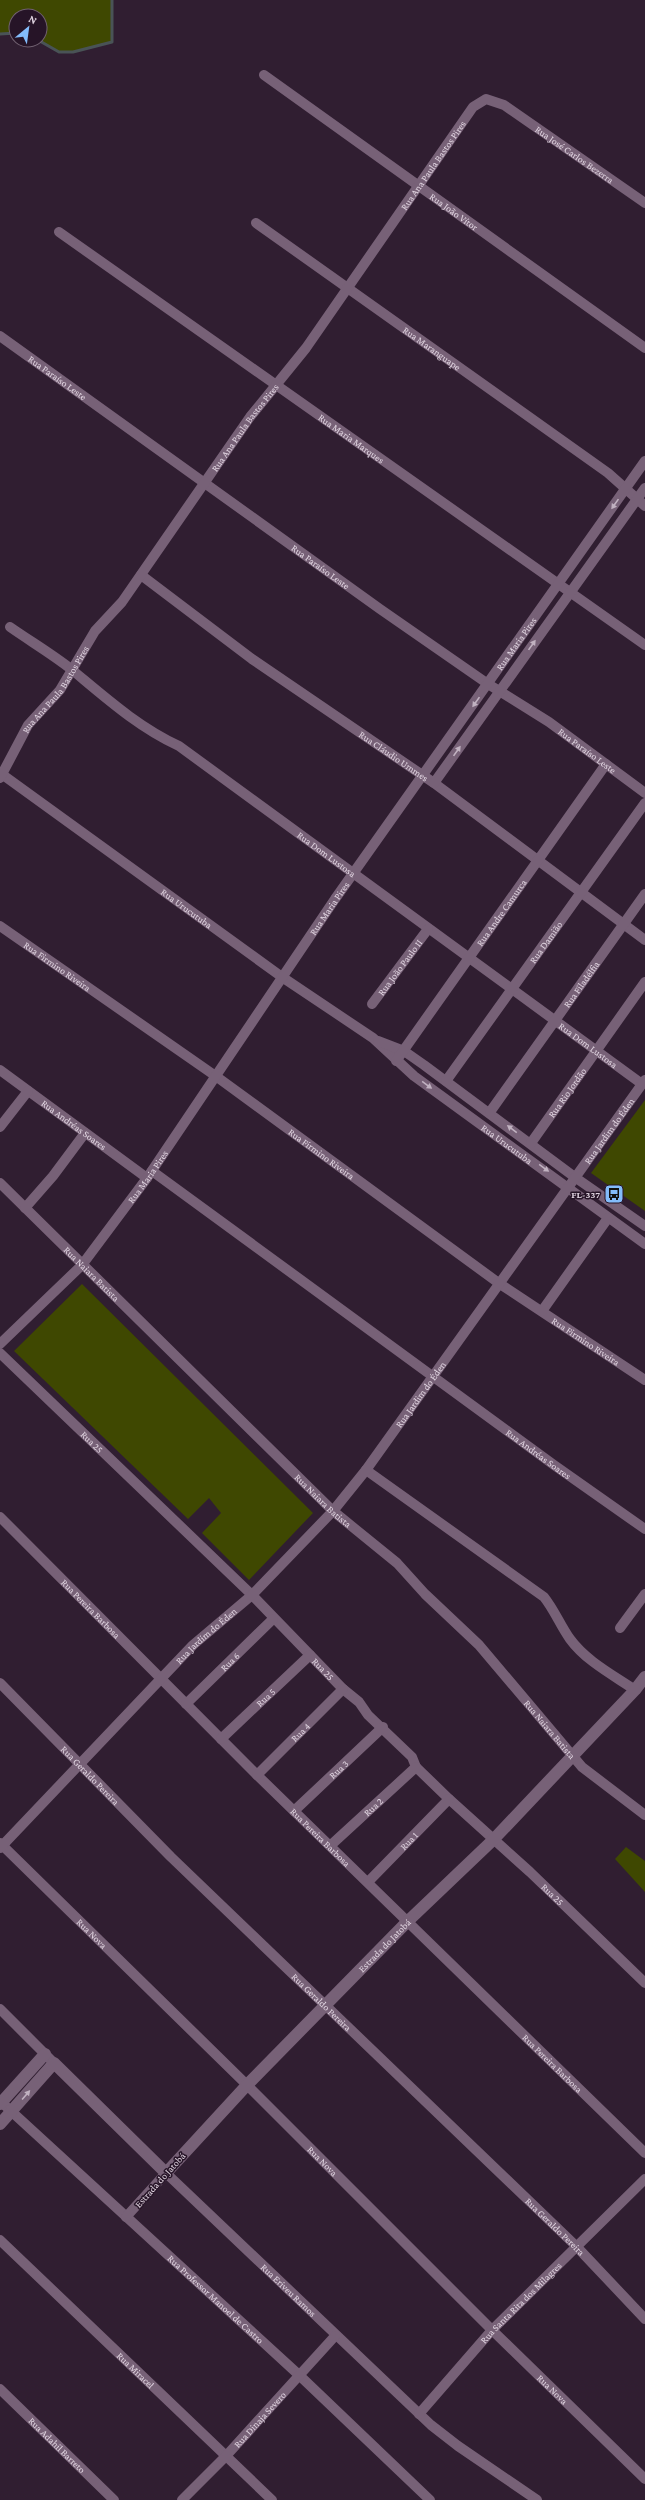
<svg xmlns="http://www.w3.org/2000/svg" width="645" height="2500" font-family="'Crimson Pro',serif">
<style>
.green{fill:#3f4801}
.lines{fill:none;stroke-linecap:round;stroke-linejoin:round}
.stream{stroke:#495356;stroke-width:3}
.minor{stroke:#776177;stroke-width:10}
.tertiary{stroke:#776177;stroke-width:12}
.oneway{fill:#c1b2c1}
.labels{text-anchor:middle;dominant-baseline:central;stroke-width:3;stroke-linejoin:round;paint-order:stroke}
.street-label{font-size:10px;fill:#e1d5e1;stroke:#261427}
.poi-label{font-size:10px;font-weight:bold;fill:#e1d5e1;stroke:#261427;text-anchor:end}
</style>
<rect width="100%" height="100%" fill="#301e31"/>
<path class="green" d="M 0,0 L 112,0 L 112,42 L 73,52 L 59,52 L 38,40 L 40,40 L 40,16 L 16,16 L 16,33 L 0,34 Z
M 645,1100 L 645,1211 L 591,1173 Z
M 82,1284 L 313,1513 L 249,1580 L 202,1533 L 221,1513 L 209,1498 L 188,1519 L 14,1351 Z
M 626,1847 L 645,1861 L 645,1892 L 615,1859 Z"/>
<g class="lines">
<path class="stream" d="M 0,34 L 16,33
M 38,40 L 59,52 L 73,52 L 112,42 L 112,0"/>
<g class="minor">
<path id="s1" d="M 264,75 L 645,348"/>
<path id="s2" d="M 256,223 L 608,473 L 645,506"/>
<path id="s3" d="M 59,232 L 645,645"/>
<path id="s4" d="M 0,336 L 380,609 L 488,684 L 549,722 L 645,793"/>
<path id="s5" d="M 141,575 L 252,659 L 434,783 L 645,940"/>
<path id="s6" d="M 10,627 C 30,641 52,654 71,669 C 106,698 138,727 179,746 L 642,1084"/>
<path id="s7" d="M 3,775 L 282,977 L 373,1038 L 414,1076 L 645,1244"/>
<path id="s8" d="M 0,778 L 28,725 L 60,690 L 95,631 L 122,602 L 250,417 L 306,348 L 473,107 L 486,99 L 504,105 L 645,203"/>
<path d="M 434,783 L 645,488"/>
<path id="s9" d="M 0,926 L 217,1077 L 500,1284 L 645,1380"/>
<path id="s10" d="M 372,1004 L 428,929"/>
<path d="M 378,1041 L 404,1051 L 424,1065 L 576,1178 L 645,1226"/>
<path id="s11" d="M 396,1061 L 606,764"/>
<path id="s12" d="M 0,1070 L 147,1178"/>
<path id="s13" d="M 446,1081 L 645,803"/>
<path id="s14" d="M 490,1112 L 645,894"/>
<path d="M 0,1127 L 28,1091"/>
<path id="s15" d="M 531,1143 L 645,982"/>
<path id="s16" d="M 152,1171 L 554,1465 L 645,1529"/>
<path id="s17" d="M 0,1183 L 333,1511 L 397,1563 L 425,1594 L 479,1645 L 582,1767 L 645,1815"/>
<path d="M 25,1208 L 53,1176 L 85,1133"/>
<path d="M 542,1311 L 608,1218"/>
<path id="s18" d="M 0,1344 L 82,1265 L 147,1178 L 335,899 L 645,461"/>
<path id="s19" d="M 0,1353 L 252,1595 L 343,1689 L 359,1702 L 368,1715 L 412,1757 L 416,1767 L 449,1799 L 530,1872 L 645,1983"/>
<path d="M 366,1470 L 544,1597 C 555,1611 560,1625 570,1639 C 586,1661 613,1675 635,1690"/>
<path id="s20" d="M 0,1517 L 257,1775 L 645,2153"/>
<path d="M 620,1628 L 645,1594"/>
<path id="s21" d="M 0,1683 L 171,1857 L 576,2246 L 645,2319"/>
<path id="s22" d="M 186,1704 L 273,1619"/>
<path id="s23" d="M 221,1739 L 310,1655"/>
<path id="s24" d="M 257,1775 L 343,1689"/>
<path id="s25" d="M 294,1811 L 383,1727"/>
<path id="s26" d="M 0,1843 L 247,2085 L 492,2330 L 645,2479"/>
<path id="s27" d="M 331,1845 L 416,1767"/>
<path id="s28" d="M 0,1848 L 193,1645 L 252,1595 L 333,1511 L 366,1470 L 645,1080"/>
<path id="s29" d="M 368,1882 L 449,1799"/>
<path d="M 0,2009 L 54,2063"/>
<path id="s30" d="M 0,2101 L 299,2375 L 430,2500"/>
<path id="s31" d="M 126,2217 L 166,2173 L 431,2425 L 458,2446 L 537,2500"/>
<path id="s32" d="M 0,2240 L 272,2500"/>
<path id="s33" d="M 0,2389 L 114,2500"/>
<path id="s34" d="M 419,2414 L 492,2330 L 645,2179"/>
<path id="s35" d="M 182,2500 L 226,2456 L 335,2336"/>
</g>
<g class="tertiary">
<path d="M 0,2104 L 45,2054"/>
<path id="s36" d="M 0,2124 L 54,2063 L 166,2173 L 247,2085 L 407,1922 L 493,1840 L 635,1690 L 645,1677"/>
</g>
</g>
<defs><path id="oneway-solid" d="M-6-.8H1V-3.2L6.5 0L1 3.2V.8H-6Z"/></defs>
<g class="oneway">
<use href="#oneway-solid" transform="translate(615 504) rotate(125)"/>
<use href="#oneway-solid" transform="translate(532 645) rotate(-55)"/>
<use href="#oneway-solid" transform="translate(476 702) rotate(125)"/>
<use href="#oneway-solid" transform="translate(457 751) rotate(-55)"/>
<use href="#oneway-solid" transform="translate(427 1085) rotate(36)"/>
<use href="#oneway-solid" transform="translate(512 1129) rotate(-143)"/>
<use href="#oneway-solid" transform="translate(544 1168) rotate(36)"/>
<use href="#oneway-solid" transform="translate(26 2095) rotate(-49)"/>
</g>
<defs>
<symbol id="bus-square" viewBox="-11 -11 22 22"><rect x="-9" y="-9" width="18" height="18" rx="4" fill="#83bcfb" stroke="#261427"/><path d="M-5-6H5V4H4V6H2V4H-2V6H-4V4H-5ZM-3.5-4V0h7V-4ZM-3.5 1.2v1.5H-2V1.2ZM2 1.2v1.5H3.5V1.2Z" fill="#111"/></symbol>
</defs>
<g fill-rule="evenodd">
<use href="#bus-square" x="603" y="1183" width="22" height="22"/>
</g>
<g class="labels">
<g class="street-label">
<text stroke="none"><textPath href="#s8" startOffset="943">Rua José Carlos Bezerra</textPath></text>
<text stroke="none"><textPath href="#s8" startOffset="752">Rua Ana Paula Bastos Pires</textPath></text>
<text stroke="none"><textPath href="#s1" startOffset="234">Rua João Vítor</textPath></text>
<text stroke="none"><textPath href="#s2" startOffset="216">Rua Maranguape</textPath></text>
<text stroke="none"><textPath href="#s4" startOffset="71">Rua Paraíso Leste</textPath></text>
<text stroke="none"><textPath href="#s8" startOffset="429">Rua Ana Paula Bastos Pires</textPath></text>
<text stroke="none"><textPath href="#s3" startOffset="358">Rua Maria Marques</textPath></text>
<text stroke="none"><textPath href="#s4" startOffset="395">Rua Paraíso Leste</textPath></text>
<text stroke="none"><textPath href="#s18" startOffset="872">Rua Maria Pires</textPath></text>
<text stroke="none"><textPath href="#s8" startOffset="105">Rua Ana Paula Bastos Pires</textPath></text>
<text stroke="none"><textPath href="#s4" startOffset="719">Rua Paraíso Leste</textPath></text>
<text stroke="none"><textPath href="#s5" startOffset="311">Rua Cláudio Ummes</textPath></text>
<text stroke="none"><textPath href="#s6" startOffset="390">Rua Dom Lustosa</textPath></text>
<text stroke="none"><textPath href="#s7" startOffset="227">Rua Urucutuba</textPath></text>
<text stroke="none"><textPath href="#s18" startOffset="548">Rua Maria Pires</textPath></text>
<text stroke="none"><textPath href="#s11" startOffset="182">Rua Andre Camurca</textPath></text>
<text stroke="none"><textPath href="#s13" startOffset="171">Rua Damião</textPath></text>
<text stroke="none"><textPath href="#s9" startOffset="70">Rua Firmino Riveira</textPath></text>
<text stroke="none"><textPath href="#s10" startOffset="46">Rua João Paulo II</textPath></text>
<text stroke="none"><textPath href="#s14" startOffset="157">Rua Filadélfia</textPath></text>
<text stroke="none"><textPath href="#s6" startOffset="714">Rua Dom Lustosa</textPath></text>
<text stroke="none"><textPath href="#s15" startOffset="62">Rua Rio Jordão</textPath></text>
<text stroke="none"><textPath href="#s12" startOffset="92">Rua Andréas Soares</textPath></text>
<text stroke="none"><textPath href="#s28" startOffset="944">Rua Jardim do Éden</textPath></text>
<text stroke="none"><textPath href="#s7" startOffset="625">Rua Urucutuba</textPath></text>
<text stroke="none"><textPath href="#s9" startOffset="394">Rua Firmino Riveira</textPath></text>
<text stroke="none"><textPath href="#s18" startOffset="224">Rua Maria Pires</textPath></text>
<text stroke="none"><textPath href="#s17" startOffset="129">Rua Naiara Batista</textPath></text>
<text stroke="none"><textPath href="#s9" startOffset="718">Rua Firmino Riveira</textPath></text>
<text stroke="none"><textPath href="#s28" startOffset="620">Rua Jardim do Éden</textPath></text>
<text stroke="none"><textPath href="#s19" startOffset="128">Rua 25</textPath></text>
<text stroke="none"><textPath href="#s16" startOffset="479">Rua Andréas Soares</textPath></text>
<text stroke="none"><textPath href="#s17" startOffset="453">Rua Naiara Batista</textPath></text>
<text stroke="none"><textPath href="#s20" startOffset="129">Rua Pereira Barbosa</textPath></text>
<text stroke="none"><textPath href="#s28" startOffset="296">Rua Jardim do Éden</textPath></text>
<text stroke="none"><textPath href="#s22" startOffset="61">Rua 6</textPath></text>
<text stroke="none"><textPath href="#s19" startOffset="452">Rua 25</textPath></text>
<text stroke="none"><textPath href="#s23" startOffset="61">Rua 5</textPath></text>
<text stroke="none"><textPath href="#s17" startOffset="776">Rua Naiara Batista</textPath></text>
<text stroke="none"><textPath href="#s24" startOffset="61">Rua 4</textPath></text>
<text stroke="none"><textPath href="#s25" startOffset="61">Rua 3</textPath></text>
<text stroke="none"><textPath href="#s21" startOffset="129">Rua Geraldo Pereira</textPath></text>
<text stroke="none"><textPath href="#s27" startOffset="57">Rua 2</textPath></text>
<text stroke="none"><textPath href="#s20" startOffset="453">Rua Pereira Barbosa</textPath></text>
<text stroke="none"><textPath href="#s29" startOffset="58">Rua 1</textPath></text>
<text stroke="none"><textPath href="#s19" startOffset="775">Rua 25</textPath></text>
<text stroke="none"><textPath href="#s26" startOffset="129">Rua Nova</textPath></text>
<text stroke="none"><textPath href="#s36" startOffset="554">Estrada do Jatobá</textPath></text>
<text stroke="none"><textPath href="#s21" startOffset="453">Rua Geraldo Pereira</textPath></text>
<text stroke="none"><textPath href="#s20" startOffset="777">Rua Pereira Barbosa</textPath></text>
<text stroke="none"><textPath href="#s26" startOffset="453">Rua Nova</textPath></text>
<text transform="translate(160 2180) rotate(-48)">Estrada do Jatobá</text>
<text stroke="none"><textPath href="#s21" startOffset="777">Rua Geraldo Pereira</textPath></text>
<text stroke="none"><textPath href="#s31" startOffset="229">Rua Eriveu Ramos</textPath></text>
<text stroke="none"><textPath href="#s30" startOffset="293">Rua Professor Manoel de Castro</textPath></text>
<text stroke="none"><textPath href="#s34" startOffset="151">Rua Santa Rita dos Milagres</textPath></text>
<text stroke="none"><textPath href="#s32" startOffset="188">Rua Miracel</textPath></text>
<text stroke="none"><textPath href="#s26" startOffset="777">Rua Nova</textPath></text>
<text stroke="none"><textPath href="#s35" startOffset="112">Rua Dinaja Severo</textPath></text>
<text stroke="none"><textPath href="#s33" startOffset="80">Rua Adahil Barreto</textPath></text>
</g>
<g class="poi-label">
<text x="600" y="1194">FL-337</text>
</g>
</g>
<g transform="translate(28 28) rotate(29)"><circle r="19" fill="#261427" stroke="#716171"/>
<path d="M0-3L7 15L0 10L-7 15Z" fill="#83bcfb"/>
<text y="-6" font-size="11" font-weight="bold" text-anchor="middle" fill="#e1d5e1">N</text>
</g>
</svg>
